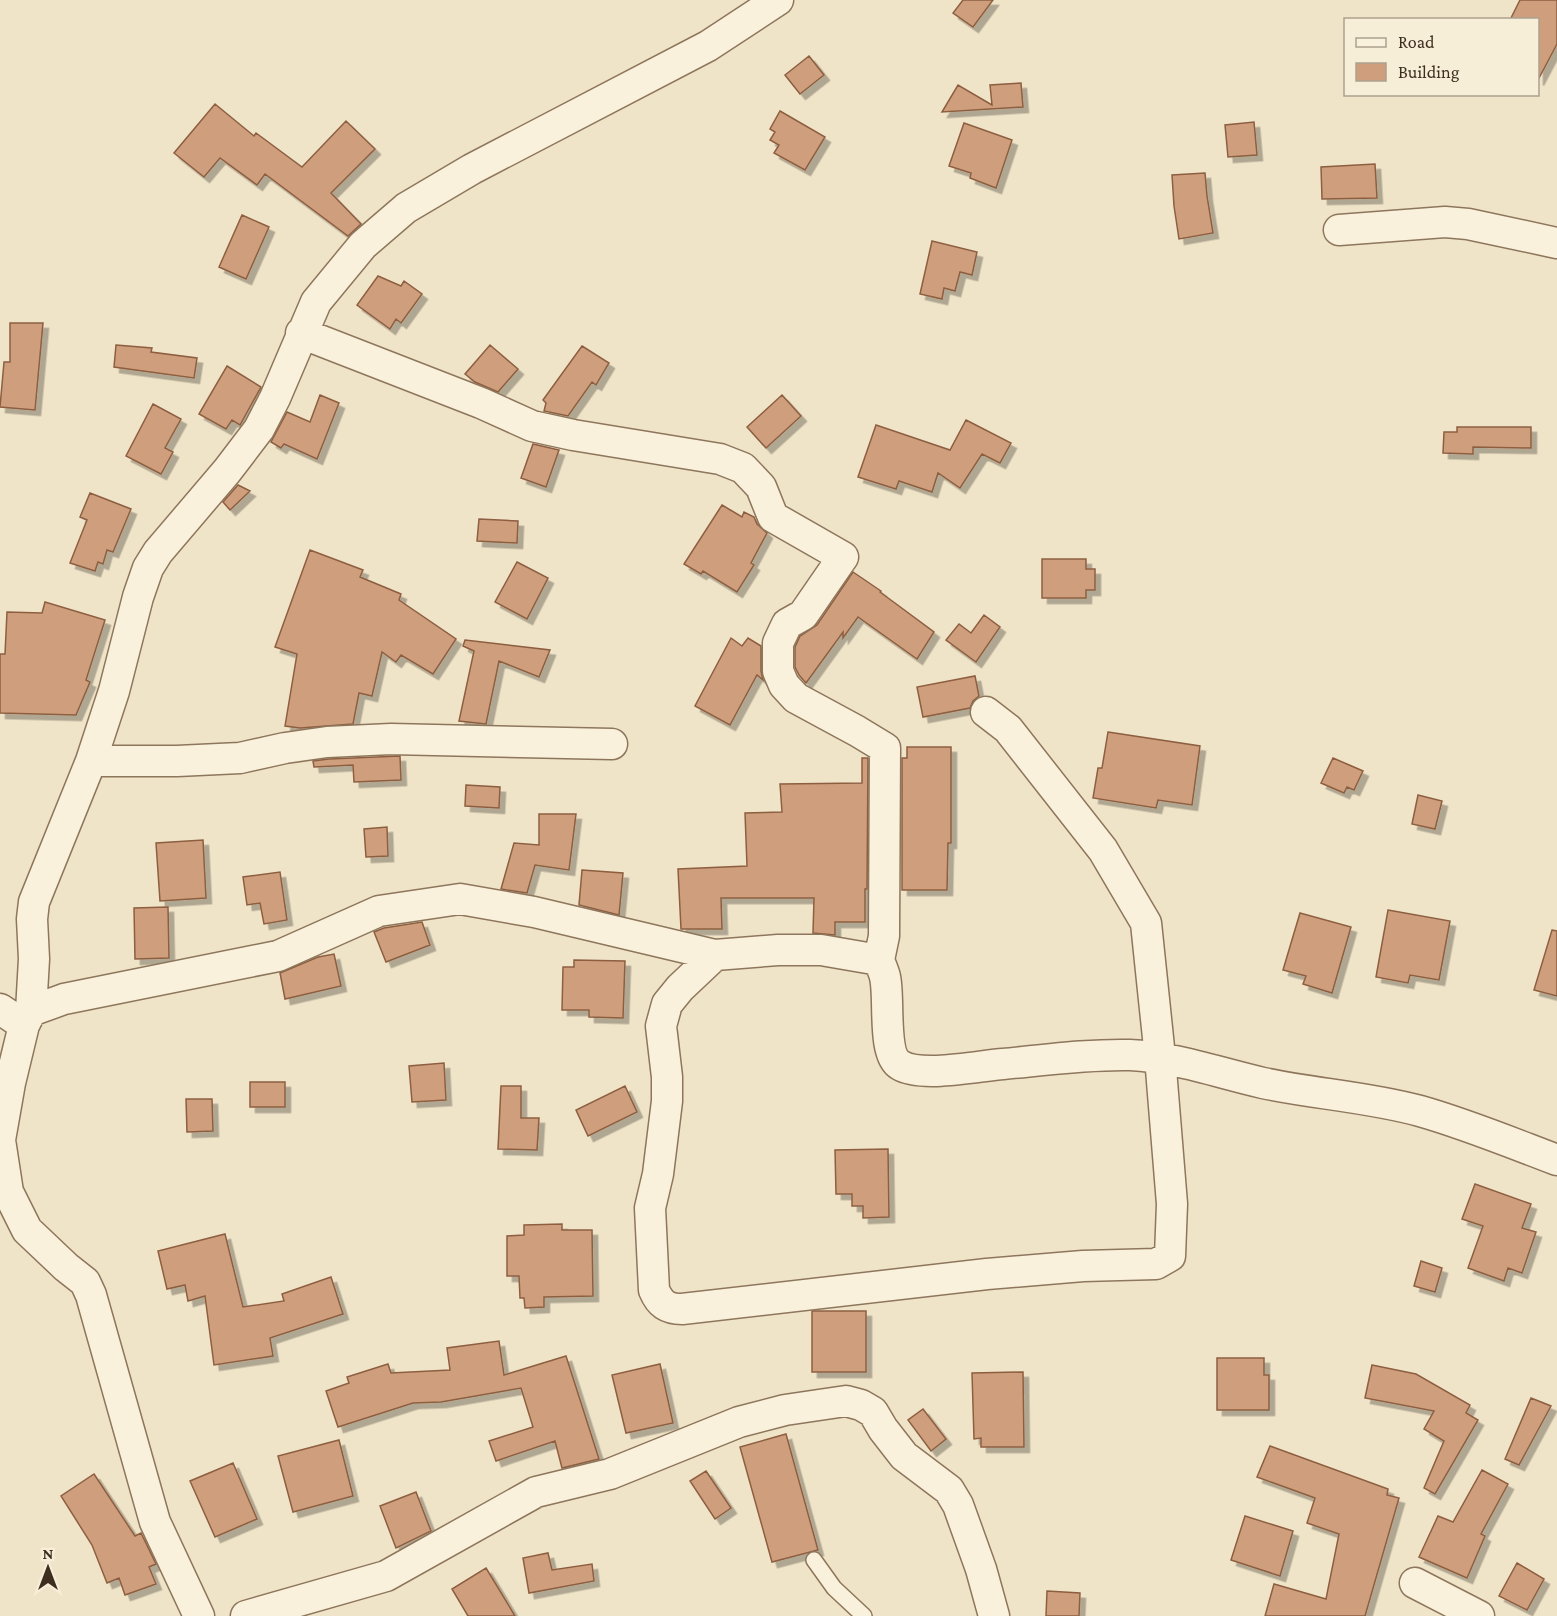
<svg xmlns="http://www.w3.org/2000/svg" width="1557" height="1616" font-family="'Crimson Pro',serif">
<style>
.building{fill:#cf9f7d;stroke:#8d5f41;stroke-width:1.5;filter:url(#shadow)}
.lines{fill:none;stroke-linecap:round;stroke-linejoin:round}
.lane-casing{stroke:#8d765c;stroke-width:18}
.street-casing{stroke:#8d765c;stroke-width:33}
.lane{stroke:#faf1dc;stroke-width:15}
.street{stroke:#faf1dc;stroke-width:30}
</style>
<defs>
<filter id="shadow"><feDropShadow dx="5.5" dy="5.5" stdDeviation="0" flood-color="#0004"/></filter>
</defs>
<rect width="100%" height="100%" fill="#f0e4c8"/>
<path class="building" d="M 963,0 L 993,0 L 973,27 L 953,13 Z
M 1520,0 L 1557,0 L 1557,44 L 1538,80 L 1538,20 L 1510,20 Z
M 809,56 L 824,75 L 800,94 L 785,75 Z
M 1021,83 L 1023,107 L 942,112 L 958,85 L 992,105 L 990,85 Z
M 215,104 L 254,136 L 256,133 L 302,167 L 346,121 L 375,149 L 331,193 L 361,224 L 348,236 L 265,174 L 257,185 L 220,158 L 204,177 L 174,153 Z
M 780,111 L 825,137 L 805,170 L 774,153 L 779,145 L 770,140 L 775,132 L 770,129 Z
M 1254,122 L 1257,155 L 1228,157 L 1225,125 Z
M 964,123 L 1012,140 L 996,188 L 970,178 L 971,173 L 949,166 Z
M 1375,164 L 1377,198 L 1322,199 L 1321,167 Z
M 1205,173 L 1207,196 L 1213,233 L 1179,239 L 1174,206 L 1172,175 Z
M 242,215 L 269,227 L 246,279 L 219,267 Z
M 932,241 L 977,252 L 972,275 L 960,272 L 955,291 L 944,288 L 942,299 L 920,294 Z
M 378,276 L 401,286 L 404,281 L 422,294 L 401,323 L 396,319 L 390,329 L 357,305 Z
M 10,323 L 43,323 L 35,410 L 0,407 L 4,362 L 10,362 Z
M 116,345 L 152,348 L 151,352 L 197,358 L 194,378 L 114,367 Z
M 490,345 L 518,369 L 498,392 L 475,382 L 465,374 Z
M 582,346 L 609,363 L 596,385 L 592,382 L 568,416 L 544,411 L 546,403 L 543,400 Z
M 227,366 L 261,387 L 240,425 L 232,420 L 226,429 L 199,414 Z
M 320,395 L 339,403 L 317,459 L 284,444 L 281,448 L 271,442 L 287,412 L 310,422 Z
M 782,395 L 801,416 L 766,448 L 747,427 Z
M 153,404 L 181,419 L 165,448 L 173,452 L 161,474 L 126,456 Z
M 966,420 L 1011,443 L 1000,463 L 982,454 L 960,488 L 938,473 L 932,492 L 899,481 L 896,489 L 858,477 L 876,425 L 950,450 Z
M 1457,427 L 1531,427 L 1531,448 L 1473,447 L 1473,454 L 1443,453 L 1444,432 L 1457,432 Z
M 533,444 L 559,450 L 546,487 L 521,478 Z
M 238,485 L 250,491 L 230,510 L 223,502 Z
M 90,493 L 131,509 L 113,552 L 107,550 L 103,564 L 98,562 L 95,571 L 70,563 L 87,520 L 80,517 Z
M 722,505 L 742,517 L 744,512 L 754,517 L 757,524 L 767,533 L 751,563 L 754,565 L 737,592 L 703,571 L 701,574 L 684,564 Z
M 479,519 L 518,521 L 517,543 L 477,541 Z
M 310,550 L 363,570 L 360,577 L 401,594 L 399,600 L 456,639 L 433,674 L 401,655 L 396,662 L 382,652 L 372,696 L 359,693 L 353,724 L 300,728 L 285,726 L 297,654 L 275,647 Z
M 1042,559 L 1086,559 L 1086,569 L 1095,569 L 1095,590 L 1086,590 L 1086,598 L 1042,598 Z
M 517,562 L 548,578 L 527,619 L 495,602 Z
M 853,572 L 881,591 L 880,592 L 934,632 L 917,659 L 858,617 L 843,638 L 843,632 L 806,683 L 799,675 L 795,667 L 795,647 L 800,636 L 817,625 Z
M 45,602 L 105,620 L 86,680 L 90,682 L 76,715 L 0,713 L 0,654 L 5,654 L 7,612 L 42,613 Z
M 984,615 L 1000,627 L 976,662 L 946,640 L 959,624 L 971,633 Z
M 731,638 L 742,646 L 748,638 L 761,646 L 761,671 L 763,680 L 757,675 L 730,725 L 695,706 Z
M 465,640 L 550,650 L 539,677 L 499,661 L 486,724 L 459,721 L 474,651 L 463,646 Z
M 975,676 L 979,696 L 973,701 L 970,708 L 923,717 L 917,687 Z
M 1108,732 L 1200,746 L 1192,805 L 1158,800 L 1156,808 L 1093,798 L 1098,768 L 1102,768 Z
M 907,747 L 951,747 L 951,843 L 948,843 L 947,890 L 902,890 L 902,758 L 907,758 Z
M 400,756 L 401,780 L 354,782 L 353,765 L 314,767 L 313,761 L 329,759 Z
M 862,758 L 868,758 L 867,889 L 865,889 L 865,922 L 835,922 L 835,935 L 813,933 L 814,898 L 721,898 L 722,929 L 681,929 L 678,869 L 747,866 L 745,813 L 782,812 L 780,784 L 862,783 Z
M 1333,758 L 1363,771 L 1354,790 L 1347,787 L 1344,793 L 1321,783 Z
M 466,785 L 500,787 L 499,808 L 465,806 Z
M 1418,795 L 1442,801 L 1435,829 L 1412,824 Z
M 539,814 L 576,814 L 569,870 L 535,865 L 527,893 L 501,889 L 514,843 L 539,845 Z
M 387,827 L 388,856 L 366,857 L 364,829 Z
M 203,840 L 206,898 L 160,901 L 156,843 Z
M 582,870 L 623,873 L 619,915 L 579,905 Z
M 280,872 L 287,920 L 264,924 L 260,903 L 247,905 L 243,877 Z
M 168,907 L 169,958 L 135,959 L 134,908 Z
M 1388,910 L 1450,921 L 1439,980 L 1410,975 L 1408,983 L 1376,977 Z
M 1300,913 L 1351,927 L 1332,993 L 1303,984 L 1306,976 L 1283,970 Z
M 422,922 L 430,945 L 386,962 L 374,932 L 384,928 Z
M 1552,930 L 1557,931 L 1557,996 L 1534,990 Z
M 334,954 L 341,986 L 285,999 L 280,973 L 318,957 Z
M 574,960 L 625,961 L 623,1018 L 589,1017 L 589,1010 L 562,1010 L 563,967 L 574,967 Z
M 444,1063 L 446,1100 L 412,1102 L 409,1066 Z
M 250,1082 L 285,1082 L 285,1107 L 250,1107 Z
M 501,1086 L 521,1086 L 521,1118 L 539,1118 L 537,1150 L 498,1149 Z
M 625,1086 L 637,1112 L 588,1136 L 576,1110 Z
M 186,1099 L 212,1099 L 213,1131 L 187,1132 Z
M 888,1149 L 889,1217 L 863,1218 L 863,1206 L 852,1206 L 852,1194 L 836,1194 L 835,1150 Z
M 1475,1184 L 1531,1204 L 1522,1228 L 1536,1232 L 1522,1273 L 1508,1268 L 1504,1281 L 1468,1268 L 1483,1226 L 1462,1219 Z
M 562,1224 L 562,1230 L 592,1230 L 593,1296 L 544,1297 L 544,1307 L 525,1308 L 524,1298 L 520,1298 L 519,1276 L 507,1276 L 507,1236 L 524,1235 L 524,1225 Z
M 225,1234 L 243,1307 L 284,1301 L 282,1294 L 331,1277 L 343,1314 L 270,1338 L 273,1356 L 214,1365 L 205,1296 L 188,1301 L 185,1285 L 167,1289 L 158,1251 Z
M 1421,1261 L 1442,1268 L 1435,1292 L 1414,1286 Z
M 812,1311 L 866,1311 L 866,1372 L 812,1372 Z
M 499,1341 L 504,1375 L 566,1356 L 599,1459 L 562,1468 L 555,1441 L 496,1461 L 489,1441 L 533,1427 L 521,1388 L 441,1402 L 413,1403 L 338,1427 L 326,1391 L 349,1383 L 347,1377 L 388,1364 L 391,1373 L 450,1370 L 447,1348 Z
M 1217,1358 L 1264,1358 L 1264,1375 L 1269,1375 L 1269,1410 L 1217,1410 Z
M 660,1364 L 673,1423 L 626,1433 L 612,1375 Z
M 1372,1365 L 1416,1374 L 1470,1405 L 1466,1413 L 1478,1420 L 1435,1494 L 1424,1488 L 1444,1441 L 1424,1429 L 1434,1411 L 1365,1398 Z
M 1023,1372 L 1024,1447 L 981,1447 L 981,1438 L 974,1439 L 972,1373 Z
M 1531,1398 L 1551,1406 L 1519,1465 L 1505,1459 Z
M 923,1409 L 946,1439 L 931,1451 L 908,1420 Z
M 786,1434 L 818,1550 L 772,1562 L 740,1447 Z
M 339,1440 L 353,1496 L 293,1512 L 278,1456 Z
M 1270,1446 L 1388,1489 L 1387,1495 L 1399,1498 L 1365,1616 L 1265,1616 L 1274,1584 L 1326,1599 L 1339,1534 L 1307,1523 L 1315,1498 L 1257,1477 Z
M 233,1463 L 257,1519 L 215,1537 L 190,1481 Z
M 1482,1470 L 1508,1484 L 1481,1534 L 1485,1536 L 1467,1578 L 1419,1557 L 1438,1516 L 1453,1522 Z
M 706,1471 L 731,1508 L 715,1519 L 690,1481 Z
M 94,1474 L 135,1536 L 141,1533 L 156,1564 L 149,1567 L 156,1584 L 125,1595 L 119,1578 L 107,1583 L 92,1545 L 61,1496 Z
M 416,1492 L 431,1531 L 396,1548 L 380,1506 Z
M 1245,1516 L 1293,1531 L 1280,1576 L 1231,1560 Z
M 548,1553 L 552,1570 L 592,1564 L 594,1581 L 529,1593 L 523,1558 Z
M 1517,1563 L 1544,1579 L 1527,1610 L 1499,1596 Z
M 486,1568 L 497,1586 L 515,1616 L 468,1616 L 452,1589 Z
M 1047,1591 L 1080,1593 L 1079,1616 L 1046,1616 Z"/>
<g class="lines">
<defs>
<path id="lane" d="M 814,1560 L 834,1588 L 864,1616"/>
<path id="street" d="M 1339,230 L 1445,222 L 1468,224 L 1557,243
M 301,333 L 481,403 L 532,426 L 573,435 L 720,459 L 743,468 L 761,487 L 773,517 L 843,557 L 803,615 L 787,624 L 778,643 L 778,671 L 784,685 L 796,698 L 857,731 L 885,748 L 884,936 L 879,960
M 91,761 L 177,761 L 240,758 L 285,748 L 327,742 L 391,739 L 612,744
M 715,955 L 680,988 L 667,1004 L 661,1026 L 667,1077 L 667,1101 L 658,1174 L 650,1208 L 654,1290 C 660,1304 667,1309 682,1309 L 987,1274 L 1083,1266 L 1156,1264 L 1170,1256 L 1172,1204 L 1160,1057 L 1146,923 L 1103,850 L 1008,729 L 986,712
M 0,1009 L 24,1025
M 31,1011 L 64,999 L 278,956 L 379,911 L 460,899 L 534,912 L 715,955 L 778,950 L 821,950 L 879,960 C 881,966 884,972 885,977 C 890,998 882,1054 900,1065 C 921,1078 978,1066 1003,1064 C 1045,1060 1088,1054 1130,1055 C 1175,1057 1219,1073 1263,1083 C 1315,1094 1369,1097 1420,1111 C 1466,1124 1512,1143 1557,1160
M 1415,1583 L 1479,1616
M 199,1616 L 155,1522 L 91,1295 L 85,1282 L 66,1267 L 27,1230 L 8,1192 L 0,1140 L 10,1083 L 24,1025 L 31,1011 L 34,959 L 32,919 L 34,902 L 91,761 L 114,691 L 138,597 L 148,568 L 158,552 L 227,471 L 259,429 L 275,398 L 316,302 L 363,245 L 406,208 L 472,169 L 708,46 L 778,0
M 246,1616 L 386,1576 L 536,1492 L 610,1474 L 739,1422 L 785,1410 L 846,1401 L 861,1405 L 873,1412 L 883,1429 L 904,1456 L 949,1490 L 958,1505 L 981,1569 L 994,1616"/>
</defs>
<use href="#lane" class="lane-casing"/>
<use href="#street" class="street-casing"/>
<use href="#lane" class="lane"/>
<use href="#street" class="street"/>
</g>
<rect x="1344" y="18" width="195" height="78" fill="#f7eed8" stroke="#ada18e" stroke-width="1.5"/>
<rect x="1356" y="38" width="30" height="9" fill="#faf1dc" stroke="#ada18e" stroke-width="1.5"/>
<text x="1398" y="48" font-size="18" fill="#3d2e20">Road</text>
<rect x="1356" y="63" width="30" height="18" fill="#cf9f7d" stroke="#ada18e" stroke-width="1.5"/>
<text x="1398" y="78" font-size="18" fill="#3d2e20">Building</text>
<g transform="translate(48 1568)" stroke="#f7eed8" stroke-width="4.5" paint-order="stroke">
<path d="M0-4.5L10 22L0 15L-10 22Z" fill="#3d2e20"/>
<text y="-9" font-size="16" font-weight="bold" text-anchor="middle" fill="#3d2e20">N</text>
</g>
</svg>
